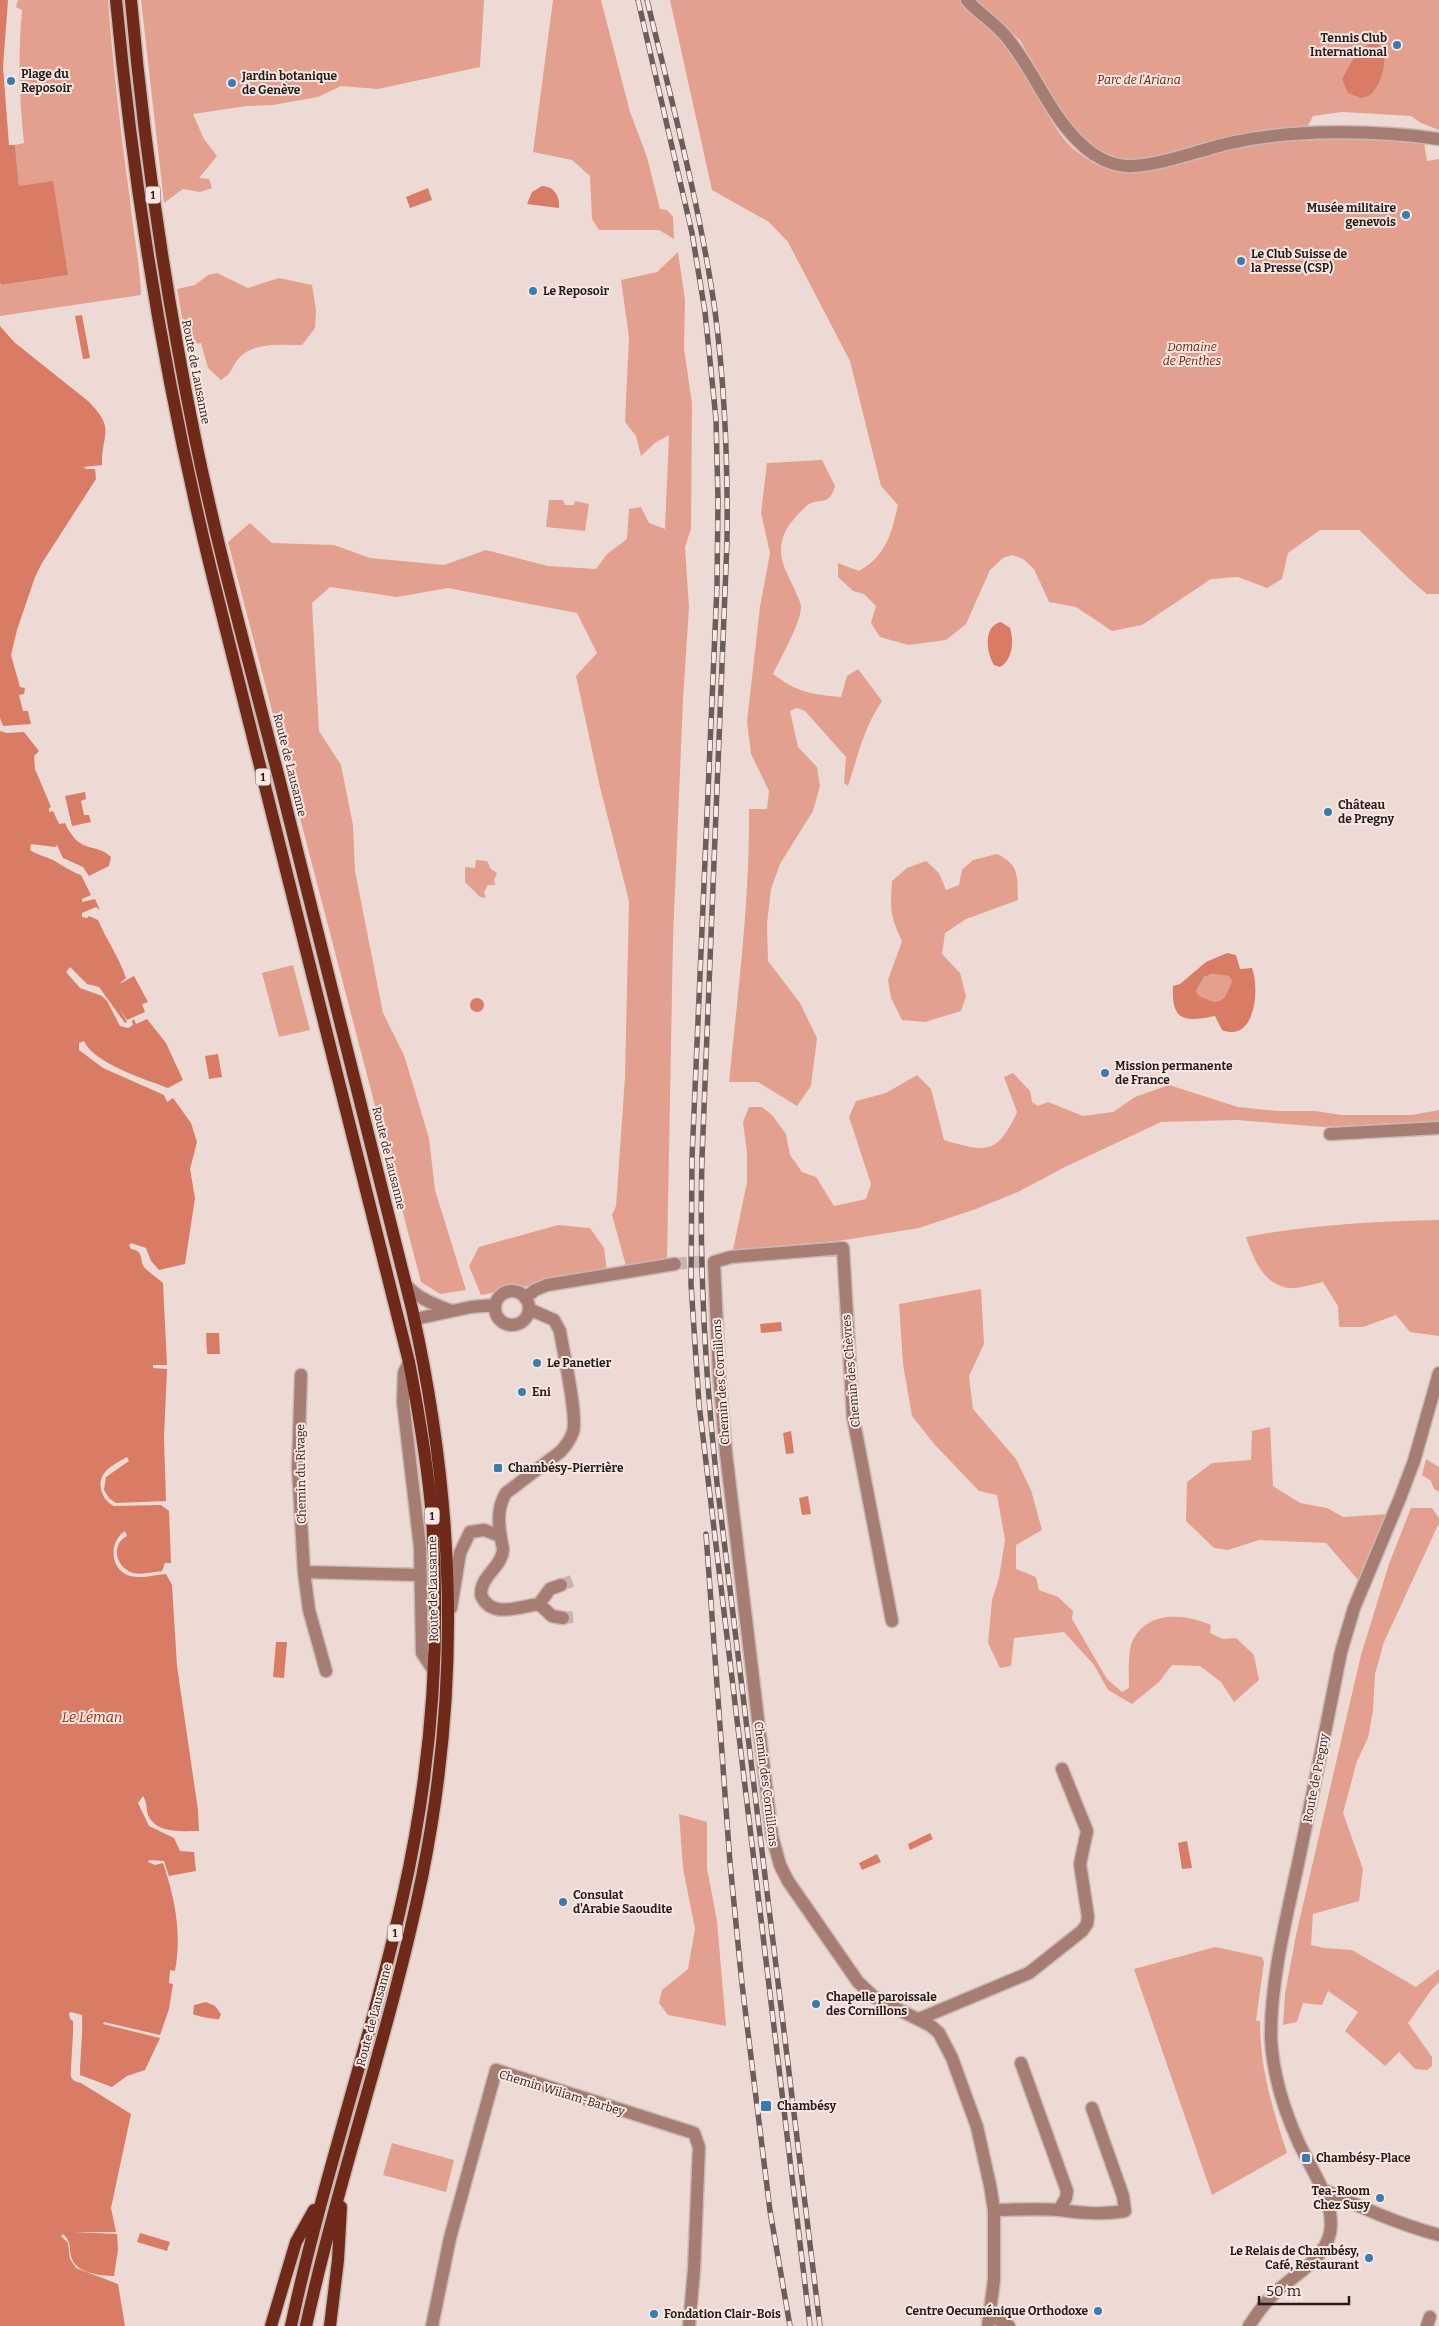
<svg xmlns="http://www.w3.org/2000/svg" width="1439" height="2326" font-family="Bitter,serif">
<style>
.green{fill:#e3a08f}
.water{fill:#d87c66;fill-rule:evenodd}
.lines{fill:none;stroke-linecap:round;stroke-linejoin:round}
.minor-tunnel{stroke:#c6b4b0;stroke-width:12;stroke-dasharray:12 6;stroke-linecap:butt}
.minor-casing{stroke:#cab8b4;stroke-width:15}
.major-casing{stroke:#cab8b4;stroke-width:15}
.minor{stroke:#a67d72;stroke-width:12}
.major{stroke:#6e2919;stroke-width:12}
.rail-casing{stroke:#6a5e5c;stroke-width:5.5}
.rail{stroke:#fbe7e2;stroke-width:4;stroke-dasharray:11;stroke-linecap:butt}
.poi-dot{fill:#377db2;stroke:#fbe7e2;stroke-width:2}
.labels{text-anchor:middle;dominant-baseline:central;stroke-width:4;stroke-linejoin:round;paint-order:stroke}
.shield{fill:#fbe7e2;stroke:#645957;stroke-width:1}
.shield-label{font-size:11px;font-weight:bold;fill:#241c1b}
.poi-label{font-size:12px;font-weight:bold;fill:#241c1b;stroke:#fbe7e2;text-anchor:start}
.park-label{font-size:12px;font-style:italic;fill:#6a1702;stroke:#fbe7e2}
.street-label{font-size:12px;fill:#241c1b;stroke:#fbe7e2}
.water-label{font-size:14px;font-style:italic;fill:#96290d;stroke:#fbe7e2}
</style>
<rect width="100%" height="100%" fill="#eedad5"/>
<path class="green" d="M 18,0 L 108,0 C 113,67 121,134 130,200 C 133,232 140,263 141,295 L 0,316 L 0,283 L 3,285 L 68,275 L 19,186 L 15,145 L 24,143 C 19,97 18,56 22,10 L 16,7 Z
M 141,0 L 484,0 L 480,67 L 378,89 L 341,86 L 318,97 L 273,105 L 247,106 L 193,114 L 204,139 L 217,156 L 199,178 L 209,179 L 212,188 L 200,192 L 183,189 L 164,203 Z
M 553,0 L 601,0 L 630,112 L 647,157 L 660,209 L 667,210 L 673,217 L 674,239 L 659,230 L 599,230 L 592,219 L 590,176 L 572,160 L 533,152 Z
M 670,0 L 961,0 C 971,13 985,22 997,34 C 1007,45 1017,58 1025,70 C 1037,88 1044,110 1056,128 C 1074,157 1109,177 1143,172 C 1171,164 1200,154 1228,149 C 1292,137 1359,137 1424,142 L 1427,161 L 1439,159 L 1439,594 L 1427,594 C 1403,575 1382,551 1359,530 L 1320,530 L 1288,553 L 1282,579 L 1267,588 L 1238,577 L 1211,579 L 1142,625 L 1112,631 L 1076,607 L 1049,602 L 1034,569 L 1023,559 L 1012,555 L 1003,558 L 990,570 L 966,624 L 946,640 L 908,645 L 880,637 L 871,623 L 876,606 L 864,594 L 853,591 L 838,577 L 838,563 L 859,571 C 887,555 891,534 898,505 L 881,486 L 850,361 L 788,242 L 769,222 L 712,190 Z
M 975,0 L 1439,0 L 1439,130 L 1421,123 L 1411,116 L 1342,112 L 1313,116 L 1307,128 L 1242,136 L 1240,134 L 1230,136 L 1228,139 L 1142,161 L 1118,160 L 1096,149 L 1067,123 L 1020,40 Z
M 678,252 L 685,300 L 684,349 L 692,403 L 691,529 L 685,547 L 689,607 L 683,700 L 673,938 L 667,1260 L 626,1266 L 612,1215 L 616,1206 L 625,1077 L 629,901 L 600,787 L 576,676 L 597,653 L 577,613 L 448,588 L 397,597 L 330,587 L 312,603 L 319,731 L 341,765 L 353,825 L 355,871 L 383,1013 L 404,1055 L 429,1138 L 435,1190 L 466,1290 L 440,1294 L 421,1282 L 228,542 L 250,523 L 272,543 L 334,545 L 370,558 L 444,565 L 486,550 L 548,566 L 596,569 L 607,554 L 627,539 L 629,509 L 641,507 L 649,523 L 665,529 L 669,435 L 655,443 L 641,456 L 636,436 L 625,422 L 629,337 L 621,280 L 657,272 Z
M 217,273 L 248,288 L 279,278 L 312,285 L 316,310 L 315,328 L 302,345 C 281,345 250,341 236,362 C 229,372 233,372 221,380 L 208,368 L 201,343 L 187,346 L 177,289 L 195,285 L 208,275 Z
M 822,460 L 835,486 C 829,506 822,498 809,504 C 802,509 790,523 786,530 C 773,557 788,572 797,595 C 798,598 801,603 801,606 C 802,621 780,659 773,674 C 798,693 811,694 841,697 L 847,676 L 858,669 L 882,701 C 865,725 857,758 848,786 L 844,783 L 846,757 L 805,711 L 797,708 L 790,711 L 798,747 L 817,767 L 820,786 L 813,811 L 780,864 L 771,889 L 767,924 L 768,961 L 800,1003 L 817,1038 L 811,1086 L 797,1106 L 758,1082 L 729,1082 C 738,992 750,899 749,809 L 767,809 L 769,791 L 751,754 L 747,721 L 760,607 L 770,553 L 761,513 L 767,463 Z
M 549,500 L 563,500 L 565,505 L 574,505 L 575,501 L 589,504 L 585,531 L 546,527 Z
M 997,854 C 1020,865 1017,876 1018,900 L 966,919 L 945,933 L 942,954 L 960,973 L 966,996 L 961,1011 L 925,1022 L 902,1020 L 891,998 L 888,980 L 902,941 C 890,916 890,909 892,881 L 907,868 L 926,861 L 939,873 L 946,890 L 959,885 L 962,870 L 973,860 Z
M 476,860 L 487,861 L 491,869 L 497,873 L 494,880 L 495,885 L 488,885 L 484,892 L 486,898 L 480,897 L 465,882 L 465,867 L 475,868 Z
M 293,965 L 310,1030 L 279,1037 L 262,973 Z
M 1212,974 L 1229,976 L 1232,981 C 1227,993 1223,1006 1208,1000 C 1202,997 1200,998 1196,991 L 1204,977 Z
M 1013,1073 L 1030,1091 L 1032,1102 L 1038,1106 L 1048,1102 L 1083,1116 L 1113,1112 L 1135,1097 L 1169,1085 L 1238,1107 L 1278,1111 L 1315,1111 L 1342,1115 L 1412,1115 L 1439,1110 L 1439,1121 L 1324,1127 L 1236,1120 L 1161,1122 L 1065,1167 L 1018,1192 L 976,1209 L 919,1228 L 838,1241 L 733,1250 L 747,1182 L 747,1153 L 743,1122 L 749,1107 L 762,1107 L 772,1115 L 786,1134 L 790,1155 L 802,1172 L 816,1177 L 834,1206 L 866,1199 L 871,1184 L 849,1117 L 856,1101 L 886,1093 L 917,1075 L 931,1089 L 944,1140 C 985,1152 997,1156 1017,1112 L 1004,1077 Z
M 1439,1220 L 1439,1336 L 1410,1332 L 1396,1315 L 1363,1327 L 1339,1327 L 1338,1306 L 1323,1282 C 1313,1284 1299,1289 1288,1288 C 1263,1284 1253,1258 1246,1237 C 1310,1225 1374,1221 1439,1220 Z
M 558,1225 L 590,1228 L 604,1248 L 607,1271 L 481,1295 L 469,1266 L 479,1247 Z
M 981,1289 L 984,1344 L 969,1376 L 973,1409 L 1016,1459 L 1031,1490 L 1042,1530 L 1016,1545 L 1016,1569 L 1036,1577 L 1039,1590 L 1058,1597 L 1073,1611 L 1072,1619 L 1107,1679 L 1122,1692 L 1129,1688 C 1129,1675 1127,1649 1134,1638 C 1150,1610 1186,1614 1211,1625 L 1210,1633 L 1223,1639 L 1236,1638 L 1254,1655 L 1259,1680 L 1234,1702 L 1221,1682 L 1200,1666 L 1172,1665 L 1159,1682 L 1132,1704 L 1108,1690 L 1094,1665 L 1064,1632 L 1014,1638 L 1011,1666 L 1000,1668 L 988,1643 L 992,1600 L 999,1578 L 1005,1540 L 997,1495 L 979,1491 L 935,1445 L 912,1416 L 903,1364 L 899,1304 Z
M 1270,1427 L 1273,1486 L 1300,1503 L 1327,1508 L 1343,1517 L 1388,1514 L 1359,1581 L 1326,1543 L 1259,1540 L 1228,1550 L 1214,1548 L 1186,1521 L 1187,1482 L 1212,1463 L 1251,1460 L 1252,1431 Z
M 1426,1459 L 1439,1467 L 1439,1492 L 1434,1489 L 1431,1481 L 1422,1475 Z
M 1411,1508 L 1432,1508 L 1439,1518 L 1439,1523 L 1384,1642 L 1375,1674 L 1373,1711 L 1368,1738 L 1357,1761 L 1343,1813 L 1363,1869 L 1359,1901 L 1313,1914 L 1311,1945 L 1324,1948 L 1352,1950 L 1416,1987 L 1439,1969 L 1439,1982 L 1432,1989 L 1408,2023 L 1432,2057 L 1432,2066 L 1427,2070 L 1415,2069 L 1399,2052 L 1385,2066 L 1345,2031 L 1358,2012 L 1328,1991 L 1322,2005 L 1303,2003 L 1297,2022 L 1283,2025 L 1285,1994 L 1296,1935 L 1361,1655 L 1389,1564 Z
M 679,1814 L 707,1822 L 707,1868 L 717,1921 L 726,2026 L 668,2015 L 659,2003 L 662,1990 L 688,1969 L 695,1929 L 683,1868 Z
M 1215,1947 L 1262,1957 L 1264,1962 L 1256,2021 L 1260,2021 C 1260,2069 1272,2107 1287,2153 L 1212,2195 L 1134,1969 Z
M 392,2143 L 454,2160 L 446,2192 L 383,2175 Z"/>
<path class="water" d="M 0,0 L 8,0 L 3,67 L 9,145 L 15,145 L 19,186 L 53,181 L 68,275 L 2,285 L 0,283 Z
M 1370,43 C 1374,44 1379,44 1381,47 C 1389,57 1381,85 1372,93 C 1369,96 1365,97 1361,98 L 1348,93 L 1342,79 L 1356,54 Z
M 542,186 C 554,186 560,196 559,208 L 527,204 L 532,192 Z
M 428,188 L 432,200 L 410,208 L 406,197 Z
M 82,315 L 90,358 L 83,359 L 75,316 Z
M 0,326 L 14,342 L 88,401 C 117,430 101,433 102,465 L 83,467 L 87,469 L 95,469 L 96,479 L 42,563 L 35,577 L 17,630 L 11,655 L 20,687 L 25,688 L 24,694 L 19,695 L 23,711 L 28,711 L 31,724 L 3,726 L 0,718 Z
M 1001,622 L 1010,628 C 1014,640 1013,660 1000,667 L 994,665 C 986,652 983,626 1001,622 Z
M 0,731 L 7,733 L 24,732 L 39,751 L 34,756 L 35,769 L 51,807 L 49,808 L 49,812 L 53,811 L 59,824 L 65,823 C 80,856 96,842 111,857 L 109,866 L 89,876 L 83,867 L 63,858 L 57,845 L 55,847 L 31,844 L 30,850 C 37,855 45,856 53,860 C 62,865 70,871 81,875 L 91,895 L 82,899 L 82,902 L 95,899 L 100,910 L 96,907 L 82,913 L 82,917 L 87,918 L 89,916 L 98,920 C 106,939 119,957 126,978 L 119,984 L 134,976 L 148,1002 L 142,1004 L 145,1012 L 127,1020 L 120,1009 L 127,1022 L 125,1023 L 99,987 L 87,984 L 70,967 L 66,972 L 80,988 L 102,996 L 107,1001 L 120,1026 L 128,1028 L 133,1025 L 132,1021 L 134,1019 L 136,1024 L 147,1019 L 166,1043 L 183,1080 L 168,1088 C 147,1080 93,1063 84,1041 L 79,1043 L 79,1050 L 103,1068 L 164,1095 L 167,1102 L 173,1098 L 191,1123 L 197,1142 L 190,1169 L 195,1198 L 185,1264 L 159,1270 L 151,1261 L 146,1248 L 131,1243 L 129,1245 L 131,1249 C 144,1251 139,1258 144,1267 C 149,1273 158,1278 163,1283 L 167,1365 L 153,1365 L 153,1368 L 167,1369 L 164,1438 L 166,1501 L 116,1503 L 109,1498 L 104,1490 L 106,1477 L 129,1461 L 127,1457 C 120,1461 112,1465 107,1470 C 95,1481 101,1500 114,1506 L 161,1505 L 169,1511 L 171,1563 L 165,1563 L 162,1571 C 154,1572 142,1575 133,1573 C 116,1568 110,1545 127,1536 L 125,1531 C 108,1542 110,1570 130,1576 C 142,1579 154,1575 166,1574 L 172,1585 L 177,1666 L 198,1810 L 199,1831 C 182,1831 156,1834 148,1815 C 146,1808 147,1802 143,1796 L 138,1803 L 149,1826 L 174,1838 L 180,1851 L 194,1852 L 196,1871 L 169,1876 L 164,1861 L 149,1860 L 148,1862 L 155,1865 L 163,1863 C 175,1899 182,1933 175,1971 L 170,1970 L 169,1983 L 173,1984 L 169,2009 L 160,2035 L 104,2022 L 103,2024 L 160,2038 L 145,2070 L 127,2076 L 112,2087 L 80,2075 C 80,2054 83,2036 82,2015 L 71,2012 L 69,2013 L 70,2019 L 73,2021 C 74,2031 70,2074 71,2077 C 73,2081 77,2082 81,2083 L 131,2114 L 111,2208 L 116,2232 L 74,2232 L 117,2234 L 118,2250 L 114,2276 C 101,2276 77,2273 72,2259 C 68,2248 73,2243 63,2234 L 61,2236 L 68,2243 L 70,2259 L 76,2268 L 118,2284 L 125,2326 L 0,2326 Z
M 85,792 L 86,799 L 81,801 L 84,815 L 89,815 L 91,822 L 72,826 L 65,796 Z
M 1227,953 L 1236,955 L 1240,969 L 1252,968 C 1260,990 1255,1043 1222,1030 L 1215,1016 C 1185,1022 1171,1022 1173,986 L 1180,984 L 1206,962 ZM 1212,974 L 1229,976 L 1232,981 C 1227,993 1223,1006 1209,1000 C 1202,997 1200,998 1196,991 L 1204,977 Z
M470 1005a7 7 0 1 1 14 0a7 7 0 1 1-14 0Z
M 218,1054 L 222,1077 L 209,1079 L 205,1056 Z
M 781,1322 L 782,1331 L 761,1333 L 760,1324 Z
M 219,1333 L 220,1354 L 207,1354 L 206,1333 Z
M 791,1431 L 794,1453 L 786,1454 L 783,1433 Z
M 808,1496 L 811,1514 L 802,1515 L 799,1498 Z
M 276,1642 L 287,1642 L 284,1678 L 273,1677 Z
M 930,1833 L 933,1839 L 910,1850 L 908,1844 Z
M 1187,1841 L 1192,1868 L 1182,1869 L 1178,1843 Z
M 877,1854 L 881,1862 L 862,1870 L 859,1863 Z
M 206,2002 L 215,2006 L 221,2014 L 219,2019 C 216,2020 196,2016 193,2014 L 194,2005 Z
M 140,2233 L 170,2242 L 167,2251 L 137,2242 Z"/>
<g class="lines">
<path class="minor-tunnel" d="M 675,1264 L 706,1261
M 561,1585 L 572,1581
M 563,1618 L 573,1617"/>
<defs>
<path id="minor" d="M 967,0 C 979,14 997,24 1008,39 C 1038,76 1053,125 1093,154 C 1104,161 1119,167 1132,166 C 1163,165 1205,148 1235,142 C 1296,129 1378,130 1439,139
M 1330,1134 L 1439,1128
M 714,1262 L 719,1373 L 726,1453 L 772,1836 L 780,1865 L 788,1881 L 858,1982 L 874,1997 L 931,2026 L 939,2033 L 952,2058 L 977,2127 L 990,2185 L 994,2210 L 994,2280 L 988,2326
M 714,1262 L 731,1257 L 843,1248 L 853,1417 L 892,1621
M 407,1286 C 419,1299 434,1304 451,1311
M495 1308a17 17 0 1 1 34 0a17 17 0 1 1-34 0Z
M 525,1298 L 535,1290 L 547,1285 L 675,1264
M 529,1309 L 554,1320 L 560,1331 C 563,1352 578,1415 573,1432 C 570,1440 566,1446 560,1452 L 506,1493 C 497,1507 498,1523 501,1538 C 501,1542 503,1546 503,1550 C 502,1567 480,1576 481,1595 C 491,1619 518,1607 539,1604 L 550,1589 L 561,1585
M 415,1319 L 471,1307 L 495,1305
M 409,1362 L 404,1373 L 403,1402 L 420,1547 L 422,1653 L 434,1671
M 301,1375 L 298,1467 L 304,1572 L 421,1575
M 304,1572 L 309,1610 L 326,1671
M 539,1604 L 552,1616 L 563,1618
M 451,1608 L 460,1553 L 470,1532 L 484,1530 L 500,1536
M 919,2019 L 1029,1973 L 1082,1931 L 1087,1924 L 1088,1917 L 1080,1864 L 1087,1831 L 1062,1769
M 1021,2063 L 1067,2191 L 1066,2198 L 1059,2210
M 1322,2189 C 1360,2207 1398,2224 1439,2235
M 994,2210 C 1015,2210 1038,2208 1059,2210 C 1082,2213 1102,2215 1125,2211 L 1123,2196 L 1092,2108
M 990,2315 L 1009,2326
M 432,2326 L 450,2238 L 496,2070 L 694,2133 L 699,2147 L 694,2270 L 689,2326
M 1249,2326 C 1256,2315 1263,2305 1272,2296 C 1291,2276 1324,2261 1330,2233 C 1336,2201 1310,2169 1298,2141 C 1284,2110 1273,2074 1271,2039 C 1270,1983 1286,1919 1298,1864 C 1313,1793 1327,1723 1341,1652 L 1354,1608 L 1400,1498 L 1414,1461 L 1439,1373
M 1427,2326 L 1430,2317"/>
<path id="major" d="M 116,0 C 134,193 165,382 211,570 L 409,1362 C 419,1414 428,1466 432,1518 C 441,1645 431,1772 403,1896 C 371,2041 322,2181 291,2326
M 131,0 C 144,146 165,290 194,433 C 218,552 251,669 281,786 C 325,961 369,1135 412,1309 C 455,1501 461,1684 422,1877 C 391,2029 339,2175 306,2326
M 271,2326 L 296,2242 L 314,2210
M 330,2326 L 338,2260 L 341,2207"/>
</defs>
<use href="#minor" class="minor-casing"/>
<use href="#major" class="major-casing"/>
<use href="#minor" class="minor"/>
<use href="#major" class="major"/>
<defs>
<path id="rail" d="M 638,0 L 692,233 L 705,312 L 716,419 L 718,500 L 717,586 L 692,1158 L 691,1284 L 699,1404 L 810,2326
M 647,0 C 672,103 700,206 715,311 C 725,388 728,465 727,542 L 702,1158 C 699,1267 705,1374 717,1483 L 820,2326
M 706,1534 L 730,1863 L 742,1984 L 770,2211 L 790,2326"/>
</defs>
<use href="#rail" class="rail-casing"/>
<use href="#rail" class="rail"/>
</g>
<g class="poi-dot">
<circle cx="1397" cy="45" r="5"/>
<circle cx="11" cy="81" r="5"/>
<circle cx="232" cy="83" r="5"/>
<circle cx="1406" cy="215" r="5"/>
<circle cx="1241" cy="261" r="5"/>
<circle cx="533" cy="291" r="5"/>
<circle cx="1328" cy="812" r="5"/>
<circle cx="1105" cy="1073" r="5"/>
<circle cx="537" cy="1363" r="5"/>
<circle cx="522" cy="1392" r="5"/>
<rect x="493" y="1463" width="10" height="10" rx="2.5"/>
<circle cx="563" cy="1902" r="5"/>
<circle cx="816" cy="2004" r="5"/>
<rect x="760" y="2100" width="12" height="12" rx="2.5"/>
<rect x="1301" y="2153" width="10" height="10" rx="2.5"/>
<circle cx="1380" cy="2198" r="5"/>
<circle cx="1369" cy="2258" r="5"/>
<circle cx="1098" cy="2311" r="5"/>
<circle cx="654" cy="2314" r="5"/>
</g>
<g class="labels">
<g class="shield">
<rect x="145.5" y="186.5" width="15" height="17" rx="4"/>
<rect x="255.5" y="768.5" width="15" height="17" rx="4"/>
<rect x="424.5" y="1507.5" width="15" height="17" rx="4"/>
<rect x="387.5" y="1924.5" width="15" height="17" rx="4"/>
</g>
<g class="shield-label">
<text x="153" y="195">1</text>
<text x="263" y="777">1</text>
<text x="432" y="1516">1</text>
<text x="395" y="1933">1</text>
</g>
<g class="poi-label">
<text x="1387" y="38" text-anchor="end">Tennis Club<tspan x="1387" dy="14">International</tspan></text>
<text x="21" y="74">Plage du<tspan x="21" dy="14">Reposoir</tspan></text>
<text x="242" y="76">Jardin botanique<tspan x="242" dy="14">de Genève</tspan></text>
<text x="1396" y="208" text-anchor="end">Musée militaire<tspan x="1396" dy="14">genevois</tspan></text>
<text x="1251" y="254">Le Club Suisse de<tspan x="1251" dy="14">la Presse (CSP)</tspan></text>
<text x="543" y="291">Le Reposoir</text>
<text x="1338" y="805">Château<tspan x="1338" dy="14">de Pregny</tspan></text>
<text x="1115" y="1066">Mission permanente<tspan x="1115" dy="14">de France</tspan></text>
<text x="547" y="1363">Le Panetier</text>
<text x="532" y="1392">Eni</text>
<text x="508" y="1468">Chambésy-Pierrière</text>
<text x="573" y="1895">Consulat<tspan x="573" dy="14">d'Arabie Saoudite</tspan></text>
<text x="826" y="1997">Chapelle paroissale<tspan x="826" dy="14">des Cornillons</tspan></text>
<text x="777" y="2106">Chambésy</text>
<text x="1316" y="2158">Chambésy-Place</text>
<text x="1370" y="2191" text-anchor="end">Tea-Room<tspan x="1370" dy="14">Chez Susy</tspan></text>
<text x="1359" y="2251" text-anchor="end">Le Relais de Chambésy,<tspan x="1359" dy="14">Café, Restaurant</tspan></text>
<text x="1088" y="2311" text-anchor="end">Centre Oecuménique Orthodoxe</text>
<text x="664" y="2314">Fondation Clair-Bois</text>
</g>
<g class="park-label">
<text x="1139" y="80">Parc de l'Ariana</text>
<text x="1192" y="347">Domaine<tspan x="1192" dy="14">de Penthes</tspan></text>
</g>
<g class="street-label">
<text transform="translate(196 372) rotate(79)">Route de Lausanne</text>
<text transform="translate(290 765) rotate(76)">Route de Lausanne</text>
<text transform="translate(389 1158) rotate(76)">Route de Lausanne</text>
<text transform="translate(851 1371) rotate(-95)">Chemin des Chèvres</text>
<text transform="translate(721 1382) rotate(-94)">Chemin des Cornillons</text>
<text transform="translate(301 1474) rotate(-91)">Chemin du Rivage</text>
<text transform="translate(433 1589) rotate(-91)">Route de Lausanne</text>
<text transform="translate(1316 1778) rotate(-79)">Route de Pregny</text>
<text transform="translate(766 1784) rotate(83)">Chemin des Cornillons</text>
<text transform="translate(374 2015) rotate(-75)">Route de Lausanne</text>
<text transform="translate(562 2093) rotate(17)">Chemin Wiliam-Barbey</text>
</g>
<g class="water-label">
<text x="92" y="1717">Le Léman</text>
</g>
</g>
<path d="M1259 2296v8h90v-8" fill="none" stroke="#241c1b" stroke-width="2.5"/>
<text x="1266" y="2296" font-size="15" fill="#241c1b" stroke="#fbe7e2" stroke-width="4" paint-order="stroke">50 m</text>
</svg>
